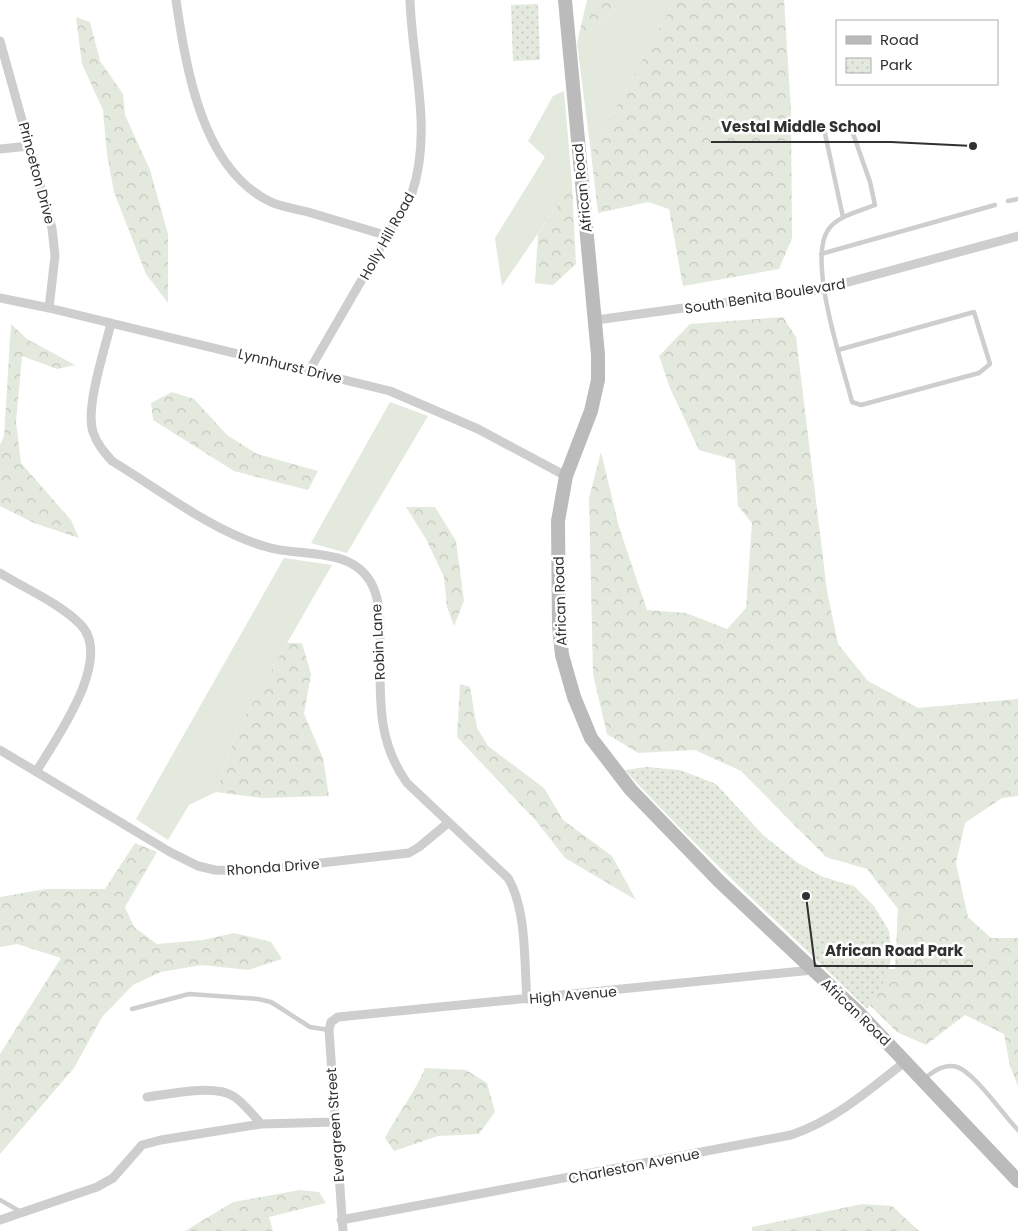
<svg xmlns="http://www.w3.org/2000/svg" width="1018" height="1231" font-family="Poppins,sans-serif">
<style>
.green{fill:#e3e9dd}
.forest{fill:url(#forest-crowns)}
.park{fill:url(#park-dots)}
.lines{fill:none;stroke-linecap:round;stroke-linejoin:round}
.lane{stroke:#cecece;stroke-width:4.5}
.street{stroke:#cecece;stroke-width:9}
.secondary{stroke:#bbb;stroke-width:14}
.labels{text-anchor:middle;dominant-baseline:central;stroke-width:5;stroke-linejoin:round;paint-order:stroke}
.street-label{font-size:14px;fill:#313131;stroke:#fff}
.leader{fill:none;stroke:#313131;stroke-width:2}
.callout-dot{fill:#313131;stroke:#fff;stroke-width:2}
.callout-label{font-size:15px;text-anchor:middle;font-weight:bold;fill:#313131;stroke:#fff;stroke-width:5;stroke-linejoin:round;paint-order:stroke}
</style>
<defs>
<pattern id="forest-crowns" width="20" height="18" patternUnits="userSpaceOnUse" patternTransform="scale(1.25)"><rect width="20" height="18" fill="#e3e9dd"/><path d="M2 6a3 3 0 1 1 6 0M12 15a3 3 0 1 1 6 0" fill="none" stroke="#c3c8be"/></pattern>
<pattern id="park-dots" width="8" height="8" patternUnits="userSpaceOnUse" patternTransform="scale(1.25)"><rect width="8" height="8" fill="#e3e9dd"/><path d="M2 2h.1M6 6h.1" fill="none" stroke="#c3c8be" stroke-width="1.8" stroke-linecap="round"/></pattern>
</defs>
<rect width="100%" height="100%" fill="#fff"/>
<path class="green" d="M 626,0 L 675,0 L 591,153 L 577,43 Z
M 564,91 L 572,184 L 502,286 L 495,238 L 545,157 L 528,141 L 553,96 Z
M 390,402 L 428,416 L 347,553 L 311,543 Z
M 284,558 L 332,565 L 237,730 L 216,792 L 189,805 L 168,840 L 136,819 Z"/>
<path class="forest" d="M 587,0 L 626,0 L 577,43 Z
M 675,0 L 784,0 L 791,111 L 792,238 L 779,269 L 683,286 L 669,209 L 648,202 L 598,213 L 591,153 Z
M 76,17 L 90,22 L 100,61 L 123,94 L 125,115 L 150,170 L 168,234 L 168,303 L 146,274 L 114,192 L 107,154 L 103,110 L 82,64 Z
M 572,184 L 576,264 L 553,285 L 535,283 L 538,234 Z
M 783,317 L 796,337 L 827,591 L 838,644 L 868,681 L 918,708 L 1018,699 L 1018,796 L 1002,798 L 965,823 L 956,863 L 968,917 L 991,938 L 1018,938 L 1018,1086 L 1010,1066 L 1004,1034 L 965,1015 L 926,1045 L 897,1032 L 846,982 L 861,969 L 895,969 L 898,909 L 867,869 L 826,857 L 741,771 L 695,750 L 638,753 L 607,734 L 593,674 L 589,498 L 601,452 L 619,527 L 647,610 L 686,613 L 727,629 L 746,608 L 752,523 L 738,506 L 735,460 L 699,450 L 670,388 L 659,356 L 690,324 Z
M 11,324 L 27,339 L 75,365 L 57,369 L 22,356 L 16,422 L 21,463 L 71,520 L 79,538 L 34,523 L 0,506 L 0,445 L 4,436 Z
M 172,392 L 194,399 L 227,435 L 257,454 L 318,471 L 308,490 L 234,471 L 153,420 L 151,403 Z
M 406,507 L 435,507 L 456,541 L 464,601 L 454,626 L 447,607 L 444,577 L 426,539 Z
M 287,643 L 302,643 L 311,674 L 304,714 L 323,758 L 329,796 L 261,798 L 216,792 L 237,730 Z
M 460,684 L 470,687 L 477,728 L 488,746 L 544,788 L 563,820 L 612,856 L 636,900 L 565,858 L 537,822 L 457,737 Z
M 135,843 L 157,852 L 125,907 L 134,927 L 157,944 L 203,940 L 234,933 L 271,942 L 282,959 L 248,970 L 202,965 L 161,972 L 133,985 L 102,1017 L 74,1068 L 0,1154 L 0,1054 L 61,958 L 17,944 L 0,947 L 0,897 L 46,889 L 105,889 Z
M 425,1068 L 466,1070 L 487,1083 L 495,1112 L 479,1134 L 438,1136 L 394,1151 L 385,1138 C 397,1114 415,1093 425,1068 Z
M 300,1190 L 319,1192 L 326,1203 L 269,1217 L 273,1231 L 185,1231 L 233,1202 Z
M 862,1204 L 892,1206 L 919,1231 L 752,1231 L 752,1227 Z"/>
<path class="park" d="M 538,4 L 540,60 L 513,61 L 511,5 Z
M 647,767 L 680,770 L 716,784 L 763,835 L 798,863 L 823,877 L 854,886 L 874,906 L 889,931 L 892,955 L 886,978 L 867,1009 C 786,929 701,854 625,770 Z"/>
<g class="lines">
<path class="lane" d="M 1008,201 L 1018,199
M 821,254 L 995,205
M 838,350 L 974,312 L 990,364 L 979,373 L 861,405 L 852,402 C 843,366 807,261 828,230 C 837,216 860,211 875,205 L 870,182 L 850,125 L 839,123 L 824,129 L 843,217
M 132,1009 L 189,994 L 258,999 L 271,1002 L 310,1027 L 329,1030
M 925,1078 C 934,1071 945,1063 957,1067 C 974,1072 1004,1116 1018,1130
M 0,1200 L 21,1212"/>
<path class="street" d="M 176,0 C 186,68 202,170 271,202 C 282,207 296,209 308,212 C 335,220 361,228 388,236
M 0,41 L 52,228 L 55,256 L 49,308
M 0,149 L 29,146
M 0,298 L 49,308 L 390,391 L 478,429 L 566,476
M 596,320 L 823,289 L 1018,236
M 111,323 C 105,349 85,407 93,432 C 97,444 104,452 112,461 C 160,490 213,532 267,547 C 303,558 356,545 374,589 C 380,604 380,621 380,637 C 381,690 374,737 407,783 L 508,878 C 527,909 524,963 527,999
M 309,371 L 412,193 C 433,130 412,64 410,0
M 0,573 C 26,589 59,603 80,624 C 115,658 55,740 36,772
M 0,750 L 170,852 L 198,866 L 215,870 L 249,871 L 409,853 L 419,847 L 448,823
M 147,1097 C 169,1094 214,1084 233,1096 C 243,1102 253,1115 261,1124 L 335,1122
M 0,1220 L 97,1187 L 113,1178 L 142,1145 L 161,1140 L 261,1124
M 341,1220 L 791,1135 C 835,1120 869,1090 906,1061
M 343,1231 L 329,1030 L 331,1022 L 338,1017 L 813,970"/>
<path class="secondary" d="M 565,0 L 598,355 L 598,380 L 591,411 L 566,476 L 558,521 L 559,626 L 562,655 L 574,697 L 591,738 L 631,790 L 719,881 L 858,1012 L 1018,1181"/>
</g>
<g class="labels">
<g class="street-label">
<text transform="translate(37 173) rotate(75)">Princeton Drive</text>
<text transform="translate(582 188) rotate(-96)">African Road</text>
<text transform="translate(387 236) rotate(-61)">Holly Hill Road</text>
<text transform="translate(765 296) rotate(-9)">South Benita Boulevard</text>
<text transform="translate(290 366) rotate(14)">Lynnhurst Drive</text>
<text transform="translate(560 601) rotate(-92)">African Road</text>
<text transform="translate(378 642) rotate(-93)">Robin Lane</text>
<text transform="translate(273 867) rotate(-4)">Rhonda Drive</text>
<text transform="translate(573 995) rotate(-5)">High Avenue</text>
<text transform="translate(856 1012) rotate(44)">African Road</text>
<text transform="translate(335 1125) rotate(-94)">Evergreen Street</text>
<text transform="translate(634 1166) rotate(-11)">Charleston Avenue</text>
</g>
</g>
<path class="leader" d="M973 146L891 142H711M806 896L815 966H973"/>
<g class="callout-dot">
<circle cx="973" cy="146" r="5"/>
<circle cx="806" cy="896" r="5"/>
</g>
<g class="callout-label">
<text x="801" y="132">Vestal Middle School</text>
<text x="894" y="956">African Road Park</text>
</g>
<rect x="836" y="20" width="162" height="65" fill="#ffffff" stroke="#adadad"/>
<rect x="846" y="36" width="25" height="8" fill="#bbbbbb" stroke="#adadad"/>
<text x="880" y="45" font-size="15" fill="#313131">Road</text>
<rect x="846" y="58" width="25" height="15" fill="url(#park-dots)" stroke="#adadad"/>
<text x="880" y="70" font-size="15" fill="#313131">Park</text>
</svg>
